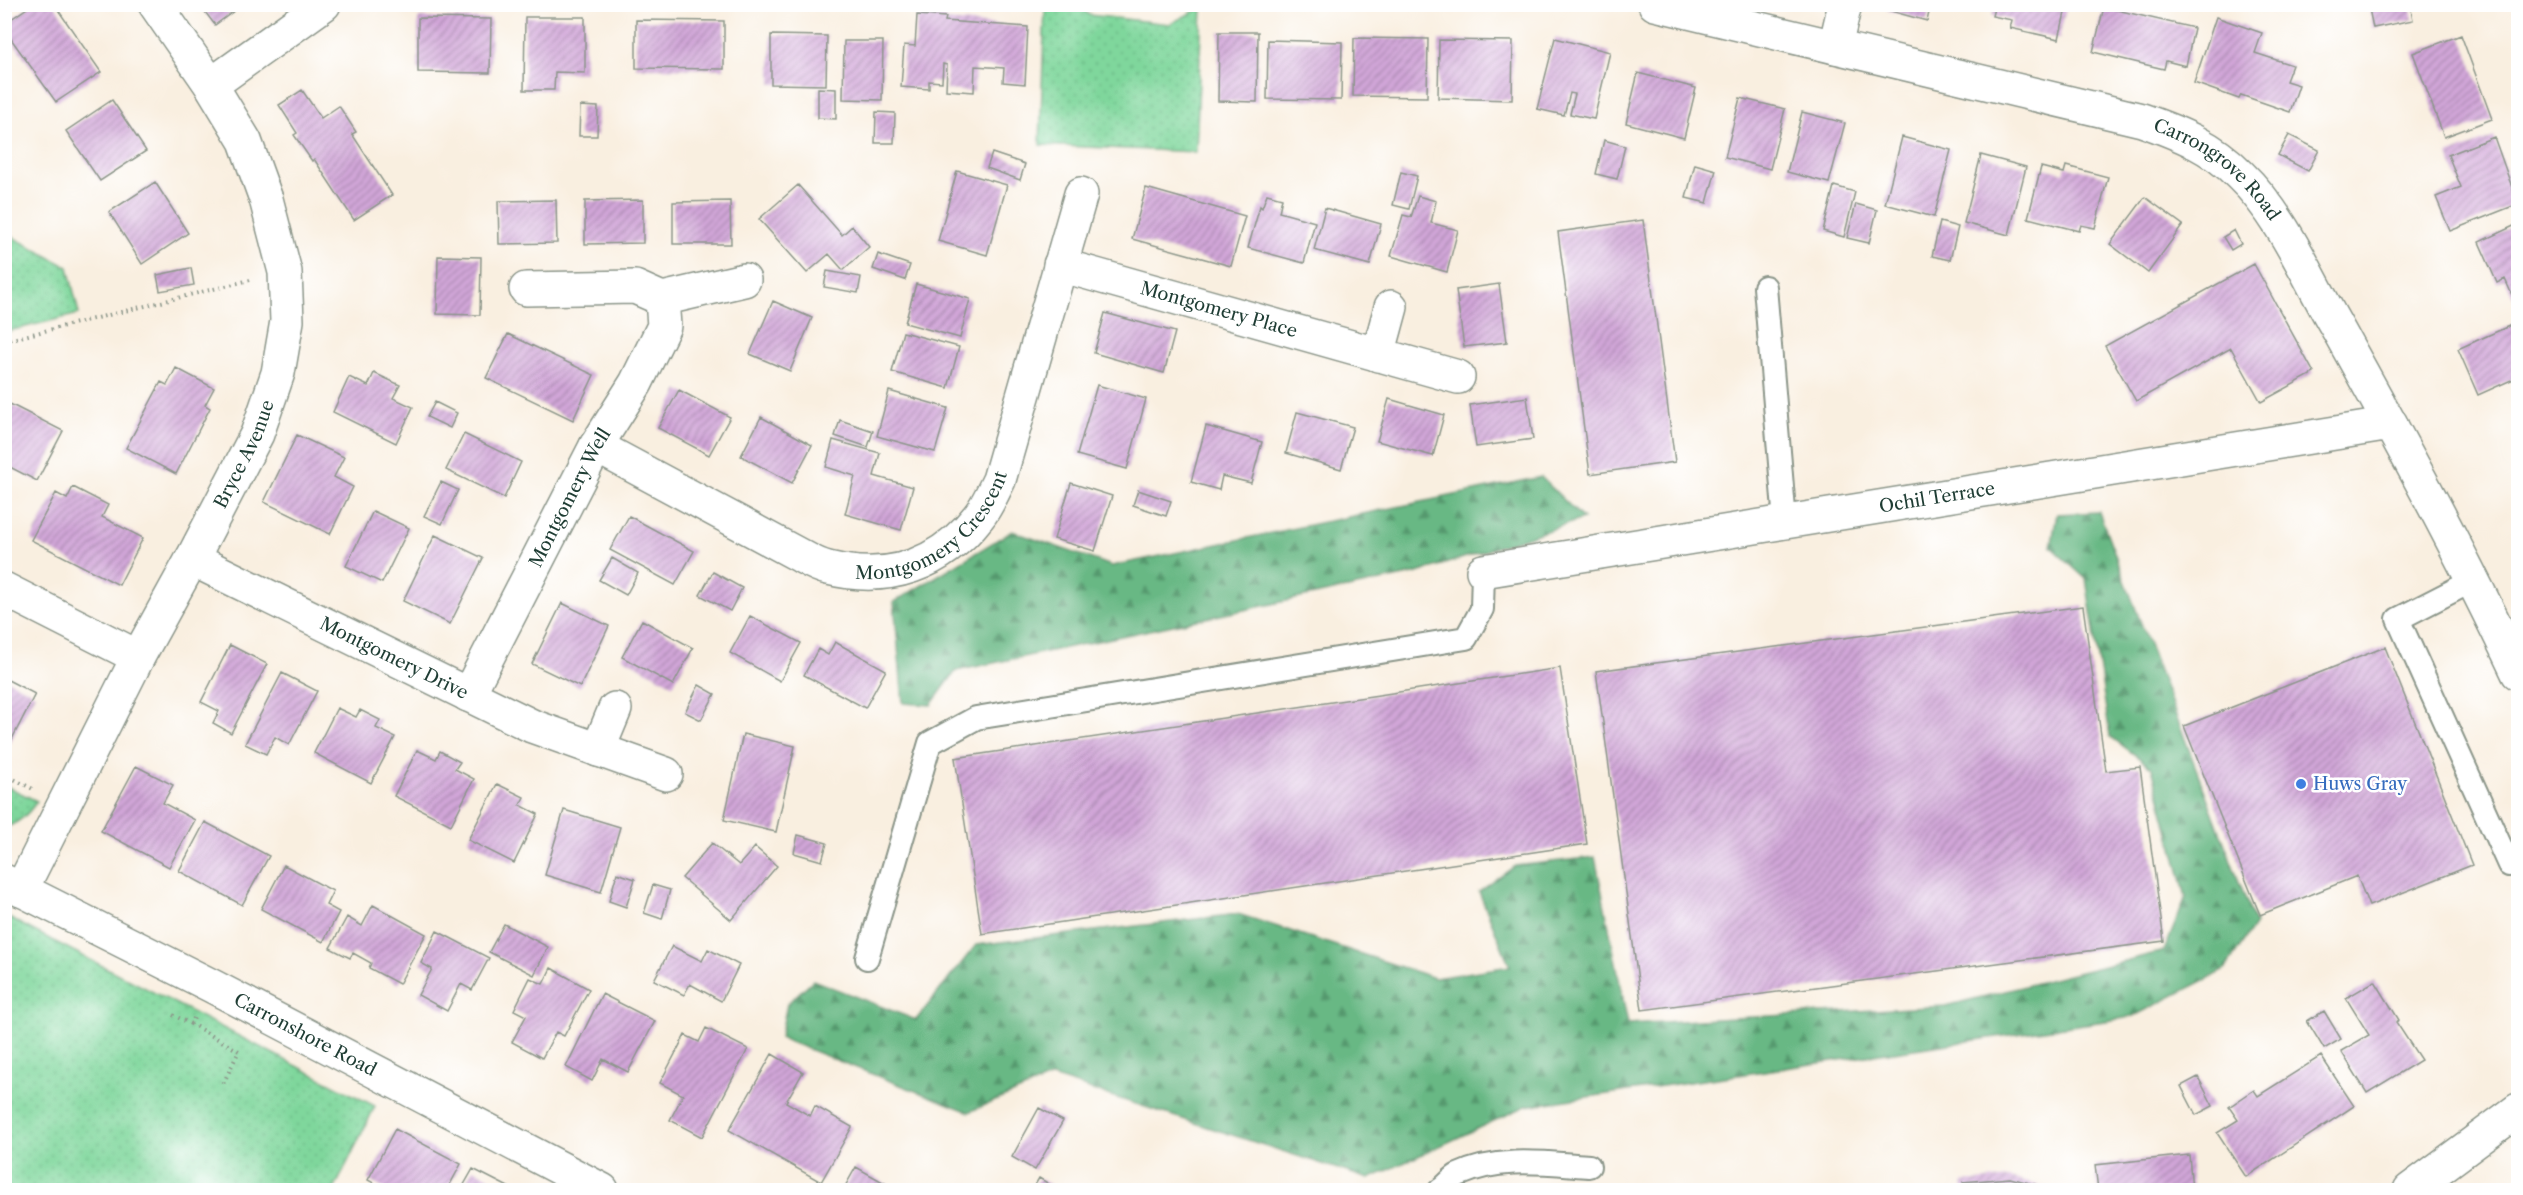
<svg xmlns="http://www.w3.org/2000/svg" width="2523" height="1195" font-family="'Libre Caslon Text',serif">
<style>
.grass{fill:url(#grass-dots);stroke:#4f8a68;stroke-width:1.5}
.forest{fill:url(#forest-firs);stroke:#437a5c;stroke-width:1.5}
.building{fill:url(#building-hatch)}
.lines{fill:none;stroke-linecap:round;stroke-linejoin:round}
.lane-casing{stroke:#8c968a;stroke-width:26}
.street-casing{stroke:#8c968a;stroke-width:36}
.secondary-casing{stroke:#8c968a;stroke-width:36}
.path{stroke:#8c968a;stroke-width:4;stroke-dasharray:1.5 4.5;stroke-linecap:butt}
.lane{stroke:#fff;stroke-width:22}
.street{stroke:#fff;stroke-width:33}
.secondary{stroke:#fff;stroke-width:33}
.shop-dot{fill:#3f7fe0;stroke:#fff;stroke-width:2}
.labels{text-anchor:middle;dominant-baseline:central;stroke-width:5;stroke-linejoin:round;paint-order:stroke}
.street-label{font-size:18px;fill:#1f3d34;stroke:#fff}
.shop-label{font-size:18px;fill:#366cbe;stroke:#fff;text-anchor:start}
</style>
<defs>
<pattern id="grass-dots" width="8" height="8" patternUnits="userSpaceOnUse" patternTransform="scale(1.5)"><rect width="8" height="8" fill="#7fd79c"/><path d="M2 2h.1M6 6h.1" fill="none" stroke="#6db987" stroke-width="1.8" stroke-linecap="round"/></pattern>
<pattern id="forest-firs" width="22" height="20" patternUnits="userSpaceOnUse" patternTransform="scale(1.5)"><rect width="22" height="20" fill="#67b884"/><path d="M5 1l3.5 6h-7zM16 11l3.5 6h-7z" fill="#54976d"/></pattern>
<pattern id="building-hatch" width="6" height="6" patternUnits="userSpaceOnUse" patternTransform="scale(1.5)"><rect width="6" height="6" fill="#d1a6d8"/><path d="M-1 1l2-2M0 6l6-6M5 7l2-2" fill="none" stroke="#a988b0"/></pattern>
</defs>
<rect width="100%" height="100%" fill="#fff"/>
<filter id="ink" filterUnits="userSpaceOnUse"><feTurbulence type="fractalNoise" baseFrequency=".0167" numOctaves="2"/><feDisplacementMap in="SourceGraphic" scale="12" xChannelSelector="R" yChannelSelector="G"/><feConvolveMatrix kernelMatrix="1 2 1 2 8 2 1 2 1" color-interpolation-filters="sRGB"/></filter>
<filter id="wash" filterUnits="userSpaceOnUse"><feTurbulence type="fractalNoise" baseFrequency=".008" numOctaves="4" result="noise"/><feDisplacementMap in="SourceGraphic" scale="24" xChannelSelector="R" yChannelSelector="G"/><feGaussianBlur stdDeviation="1.35" result="paint"/><feColorMatrix in="noise" values="0 0 0 0 0 0 0 0 0 0 0 0 0 0 0 0 0 1.4 0 .05"/><feComposite in="paint" operator="in"/></filter>
<g filter="url(#wash)">
<rect width="100%" height="100%" fill="#f9efe0"/>
<path class="grass" d="M 1045,5 L 1079,5 L 1089,15 L 1170,24 L 1202,7 L 1196,152 L 1040,145 Z
M 5,233 L 68,267 L 79,314 L 5,332 Z
M 4,785 L 37,801 C 29,813 19,824 5,827 Z
M 5,916 L 375,1106 L 334,1190 L 5,1190 Z"/>
<path class="forest" d="M 1541,477 L 1583,519 L 1414,574 L 956,671 L 931,705 L 903,703 L 894,602 L 1012,531 L 1112,566 Z
M 2099,512 L 2255,924 L 2225,970 L 2132,1017 L 1526,1106 L 1369,1179 L 1052,1077 L 969,1112 L 780,1038 L 787,1004 L 813,980 L 916,1020 L 976,945 L 1238,914 L 1435,978 L 1510,966 L 1479,892 L 1515,866 L 1595,857 L 1628,1024 L 1946,1006 L 2164,951 L 2186,897 L 2152,768 L 2110,736 L 2086,579 L 2051,547 L 2057,514 Z"/>
<g id="blocks">
<path class="building" d="M 33,4 L 54,4 L 101,72 L 56,102 L 4,29 L 4,24 Z
M 199,4 L 236,4 L 238,8 L 215,25 Z
M 1888,4 L 1931,4 L 1927,21 L 1887,10 Z
M 1995,4 L 2067,4 L 2059,39 L 2010,28 L 2012,20 L 1992,16 Z
M 2368,4 L 2410,4 L 2413,20 L 2373,28 Z
M 2104,7 L 2194,28 L 2186,66 L 2166,61 L 2164,69 L 2093,52 Z
M 917,15 L 946,17 L 945,21 L 1028,27 L 1025,84 L 1003,82 L 1004,68 L 975,66 L 974,92 L 946,90 L 947,65 L 943,64 L 942,82 L 929,81 L 929,89 L 901,87 L 904,45 L 915,46 Z
M 525,17 L 585,17 L 585,73 L 555,72 L 554,90 L 524,90 Z
M 2216,17 L 2262,33 L 2255,53 L 2292,65 L 2286,81 L 2299,85 L 2290,112 L 2241,95 L 2239,99 L 2194,83 Z
M 418,18 L 491,19 L 490,73 L 418,72 Z
M 636,20 L 724,21 L 724,69 L 636,68 Z
M 1219,32 L 1258,32 L 1257,102 L 1218,101 Z
M 771,35 L 827,36 L 826,85 L 771,84 Z
M 2461,35 L 2492,119 L 2444,137 L 2413,53 Z
M 1354,38 L 1428,39 L 1427,97 L 1353,96 Z
M 1555,38 L 1610,52 L 1594,119 L 1570,114 L 1575,94 L 1570,93 L 1564,115 L 1537,109 Z
M 1268,40 L 1342,42 L 1341,100 L 1267,99 Z
M 1439,40 L 1513,41 L 1512,100 L 1438,98 Z
M 844,41 L 883,41 L 882,100 L 843,99 Z
M 1638,73 L 1696,88 L 1684,138 L 1626,123 Z
M 818,88 L 836,89 L 836,119 L 818,118 Z
M 302,90 L 321,118 L 339,106 L 356,132 L 352,134 L 392,195 L 354,220 L 314,159 L 312,161 L 294,135 L 297,133 L 279,105 Z
M 1740,98 L 1785,109 L 1770,169 L 1725,157 Z
M 112,100 L 146,151 L 100,181 L 66,131 Z
M 580,106 L 598,107 L 597,136 L 579,136 Z
M 876,112 L 895,113 L 894,143 L 875,143 Z
M 1802,112 L 1845,123 L 1829,183 L 1787,172 Z
M 2289,135 L 2319,150 L 2308,171 L 2278,155 Z
M 1902,137 L 1951,150 L 1934,217 L 1885,204 Z
M 2494,137 L 2518,204 L 2450,231 L 2436,197 L 2461,187 L 2448,155 Z
M 1604,140 L 1625,146 L 1617,179 L 1596,174 Z
M 992,153 L 1025,164 L 1020,180 L 987,168 Z
M 1981,155 L 2026,167 L 2009,235 L 1964,223 Z
M 1695,164 L 1716,170 L 1707,203 L 1686,198 Z
M 2066,166 L 2108,177 L 2095,228 L 2081,225 L 2079,231 L 2028,218 L 2041,167 L 2064,173 Z
M 957,171 L 1007,185 L 987,255 L 938,241 Z
M 1401,172 L 1417,176 L 1409,209 L 1393,205 Z
M 155,182 L 188,233 L 142,264 L 109,212 Z
M 798,185 L 842,235 L 852,226 L 869,247 L 843,270 L 829,254 L 807,273 L 759,219 Z
M 1834,186 L 1855,192 L 1844,237 L 1823,231 Z
M 1146,188 L 1245,216 L 1231,266 L 1132,239 Z
M 1267,194 L 1282,198 L 1279,212 L 1315,222 L 1304,263 L 1248,248 L 1260,206 L 1262,208 Z
M 1418,196 L 1436,201 L 1431,223 L 1458,230 L 1447,272 L 1391,256 L 1403,215 L 1411,217 Z
M 2145,197 L 2183,225 L 2148,273 L 2110,244 Z
M 556,200 L 557,243 L 499,244 L 498,201 Z
M 643,200 L 643,243 L 585,244 L 585,201 Z
M 730,201 L 731,244 L 673,244 L 673,202 Z
M 1856,204 L 1877,210 L 1869,243 L 1847,238 Z
M 1325,208 L 1381,224 L 1370,265 L 1314,250 Z
M 1643,220 L 1675,462 L 1590,474 L 1558,232 Z
M 1940,222 L 1958,227 L 1950,260 L 1932,256 Z
M 2518,224 L 2518,303 L 2516,304 L 2505,279 L 2497,283 L 2479,242 Z
M 2234,230 L 2241,244 L 2231,250 L 2223,237 Z
M 878,254 L 910,265 L 905,280 L 873,269 Z
M 438,256 L 481,257 L 480,315 L 437,314 Z
M 2254,264 L 2314,373 L 2261,402 L 2231,348 L 2136,401 L 2105,346 Z
M 191,268 L 194,285 L 160,291 L 157,275 Z
M 827,271 L 861,277 L 858,293 L 824,287 Z
M 916,284 L 970,299 L 960,338 L 905,323 Z
M 1499,284 L 1507,342 L 1464,347 L 1456,290 Z
M 773,301 L 812,318 L 790,371 L 750,354 Z
M 1105,313 L 1175,332 L 1164,373 L 1094,353 Z
M 2518,322 L 2518,377 L 2478,395 L 2458,349 Z
M 903,332 L 959,347 L 948,388 L 892,372 Z
M 508,334 L 594,375 L 573,420 L 486,378 Z
M 176,368 L 214,388 L 205,405 L 210,408 L 176,474 L 126,448 L 161,382 L 167,385 Z
M 374,373 L 400,385 L 393,398 L 413,407 L 396,443 L 333,412 L 349,377 L 368,386 Z
M 1097,385 L 1146,399 L 1127,469 L 1077,455 Z
M 679,390 L 730,417 L 709,455 L 658,428 Z
M 889,391 L 948,408 L 935,452 L 877,436 Z
M 1527,397 L 1533,439 L 1476,447 L 1470,405 Z
M 1389,399 L 1444,415 L 1433,456 L 1377,441 Z
M 4,401 L 63,431 L 37,481 L 4,464 Z
M 435,402 L 457,413 L 450,428 L 427,417 Z
M 1297,412 L 1353,427 L 1341,469 L 1286,453 Z
M 761,417 L 812,445 L 792,483 L 741,456 Z
M 840,420 L 873,431 L 868,447 L 835,436 Z
M 1206,426 L 1262,442 L 1251,483 L 1222,476 L 1219,490 L 1191,482 Z
M 464,434 L 521,462 L 504,498 L 446,470 Z
M 297,435 L 344,457 L 334,477 L 353,487 L 330,534 L 264,502 Z
M 833,440 L 880,453 L 874,476 L 913,487 L 901,530 L 845,514 L 855,476 L 826,467 Z
M 441,482 L 458,490 L 442,524 L 424,516 Z
M 1071,483 L 1112,496 L 1095,551 L 1054,539 Z
M 73,487 L 108,505 L 102,517 L 143,538 L 119,585 L 31,540 L 56,493 L 67,499 Z
M 1138,490 L 1171,501 L 1166,516 L 1133,505 Z
M 373,511 L 409,528 L 382,583 L 346,566 Z
M 629,516 L 694,551 L 675,585 L 610,550 Z
M 435,535 L 483,558 L 450,624 L 403,601 Z
M 612,558 L 638,573 L 626,595 L 599,580 Z
M 713,572 L 742,588 L 730,611 L 700,595 Z
M 562,603 L 609,626 L 580,687 L 532,664 Z
M 2083,606 L 2106,771 L 2140,767 L 2164,941 L 1642,1010 L 1596,671 Z
M 750,616 L 801,643 L 780,681 L 730,653 Z
M 642,620 L 693,648 L 673,685 L 622,657 Z
M 835,642 L 886,670 L 865,708 L 804,675 L 818,649 L 828,655 Z
M 230,645 L 267,664 L 231,733 L 213,723 L 219,711 L 201,702 Z
M 2385,647 L 2472,865 L 2369,906 L 2357,876 L 2260,915 L 2184,726 Z
M 1560,668 L 1587,844 L 982,934 L 955,758 Z
M 282,673 L 317,691 L 289,745 L 275,737 L 266,754 L 245,744 Z
M 4,678 L 35,694 L 10,743 L 4,740 Z
M 699,685 L 715,694 L 701,720 L 685,712 Z
M 337,708 L 356,717 L 360,710 L 380,720 L 376,728 L 395,737 L 371,783 L 314,753 Z
M 743,734 L 795,746 L 776,832 L 724,820 Z
M 417,750 L 436,759 L 440,751 L 460,762 L 455,769 L 474,779 L 451,825 L 394,796 Z
M 136,766 L 173,785 L 163,803 L 195,820 L 169,867 L 101,831 Z
M 497,784 L 524,797 L 520,805 L 538,814 L 514,863 L 468,840 Z
M 564,810 L 620,827 L 601,892 L 545,875 Z
M 205,822 L 269,856 L 242,905 L 179,871 Z
M 798,835 L 827,843 L 822,861 L 794,853 Z
M 712,843 L 739,865 L 755,847 L 777,866 L 731,920 L 682,878 Z
M 284,865 L 333,891 L 326,905 L 339,912 L 323,942 L 261,909 Z
M 617,873 L 635,879 L 626,907 L 609,901 Z
M 653,885 L 670,890 L 662,919 L 644,913 Z
M 373,905 L 426,934 L 399,984 L 369,968 L 371,963 L 353,953 L 350,958 L 330,948 L 347,917 L 362,926 Z
M 504,924 L 548,947 L 534,975 L 489,952 Z
M 437,931 L 489,958 L 472,990 L 461,984 L 447,1011 L 418,995 L 432,969 L 421,963 Z
M 672,946 L 702,961 L 708,949 L 739,965 L 721,1001 L 690,984 L 684,995 L 654,980 Z
M 551,968 L 589,989 L 564,1036 L 556,1032 L 542,1058 L 512,1042 L 526,1016 L 514,1010 L 530,978 L 543,984 Z
M 2375,981 L 2399,1020 L 2396,1022 L 2421,1060 L 2367,1093 L 2341,1051 L 2369,1035 L 2346,998 Z
M 602,994 L 655,1021 L 628,1072 L 603,1059 L 592,1081 L 566,1067 Z
M 2324,1011 L 2341,1039 L 2324,1049 L 2307,1021 Z
M 706,1028 L 748,1049 L 702,1137 L 670,1120 L 683,1095 L 660,1083 L 685,1035 L 699,1042 Z
M 772,1054 L 803,1072 L 786,1102 L 810,1116 L 815,1106 L 852,1127 L 821,1182 L 729,1130 Z
M 2321,1056 L 2354,1106 L 2246,1177 L 2217,1133 L 2238,1120 L 2229,1107 L 2254,1090 L 2258,1096 Z
M 2198,1077 L 2213,1106 L 2196,1115 L 2181,1086 Z
M 1039,1108 L 1063,1121 L 1035,1170 L 1012,1157 Z
M 395,1129 L 461,1164 L 447,1190 L 386,1190 L 368,1180 Z
M 2189,1155 L 2192,1190 L 2098,1190 L 2095,1165 Z
M 856,1167 L 890,1186 L 887,1190 L 843,1190 Z
M 473,1169 L 514,1190 L 461,1190 Z
M 1039,1178 L 1059,1190 L 1032,1190 Z
M 2010,1178 L 2057,1190 L 1964,1190 L 1963,1182 Z"/>
</g>
</g>
<g filter="url(#ink)">
<use href="#blocks" fill-opacity="0" stroke="#8c968a" stroke-width="1.5"/>
<g class="lines">
<defs>
<path id="lane" d="M 1765,287 L 1785,522
M 2474,580 L 2398,619 L 2509,865
M 867,958 L 930,743 L 976,718 L 1466,638 L 1482,609 L 1483,571
M 1440,1190 C 1446,1186 1452,1178 1458,1175 C 1499,1156 1546,1163 1589,1166"/>
<g id="street">
<path id="s1" d="M 1655,4 L 2142,120 C 2179,133 2212,146 2240,175 C 2282,215 2306,274 2335,324 C 2399,439 2462,554 2518,673"/>
<path d="M 1835,47 L 1845,4"/>
<path d="M 211,85 L 324,4"/>
<path id="s2" d="M 1060,265 L 1458,377"/>
<path d="M 526,289 L 635,287 L 662,299"/>
<path d="M 1378,355 L 1391,307"/>
<path id="s3" d="M 596,446 L 799,555 C 808,560 818,566 828,568 C 889,583 941,565 979,516 C 987,506 993,492 999,480 L 1081,194"/>
<path id="s4" d="M 192,559 L 532,726 L 666,774"/>
<path id="s5" d="M 1483,571 L 2391,424"/>
<path d="M 4,589 L 138,657"/>
<path id="s6" d="M 468,695 L 596,446 L 636,383 L 664,326 L 662,299 L 744,280"/>
<path d="M 598,750 L 615,709"/>
<path id="s7" d="M 21,890 L 138,657 L 192,559 L 257,434 L 278,373 L 287,321 L 285,272 L 266,199 L 245,141 L 211,85 L 155,4"/>
</g>
<g id="secondary">
<path id="s8" d="M 4,881 L 212,986 L 602,1190"/>
<path d="M 2410,1190 L 2518,1110"/>
</g>
</defs>
<use href="#lane" class="lane-casing"/>
<use href="#street" class="street-casing"/>
<use href="#secondary" class="secondary-casing"/>
<path class="path" d="M 4,341 L 250,280
M 4,774 L 33,789
M 173,1015 L 191,1024
M 194,1018 L 191,1024 L 239,1051 L 222,1086"/>
<use href="#lane" class="lane"/>
<use href="#street" class="street"/>
<use href="#secondary" class="secondary"/>
</g>
</g>
<circle class="shop-dot" cx="2301" cy="784" r="6"/>
<g class="labels">
<g class="street-label">
<text stroke="none"><textPath href="#s1" startOffset="592">Carrongrove Road</textPath></text>
<text stroke="none"><textPath href="#s2" startOffset="165">Montgomery Place</textPath></text>
<text stroke="none"><textPath href="#s7" startOffset="490">Bryce Avenue</textPath></text>
<text stroke="none"><textPath href="#s6" startOffset="222">Montgomery Well</textPath></text>
<text stroke="none"><textPath href="#s5" startOffset="460">Ochil Terrace</textPath></text>
<text stroke="none"><textPath href="#s3" startOffset="386">Montgomery Crescent</textPath></text>
<text stroke="none"><textPath href="#s4" startOffset="225">Montgomery Drive</textPath></text>
<text stroke="none"><textPath href="#s8" startOffset="338">Carronshore Road</textPath></text>
</g>
<g class="shop-label">
<text x="2313" y="784">Huws Gray</text>
</g>
</g>
<rect width="2523" height="1195" fill="none" stroke="#fff" stroke-width="24"/>
</svg>
